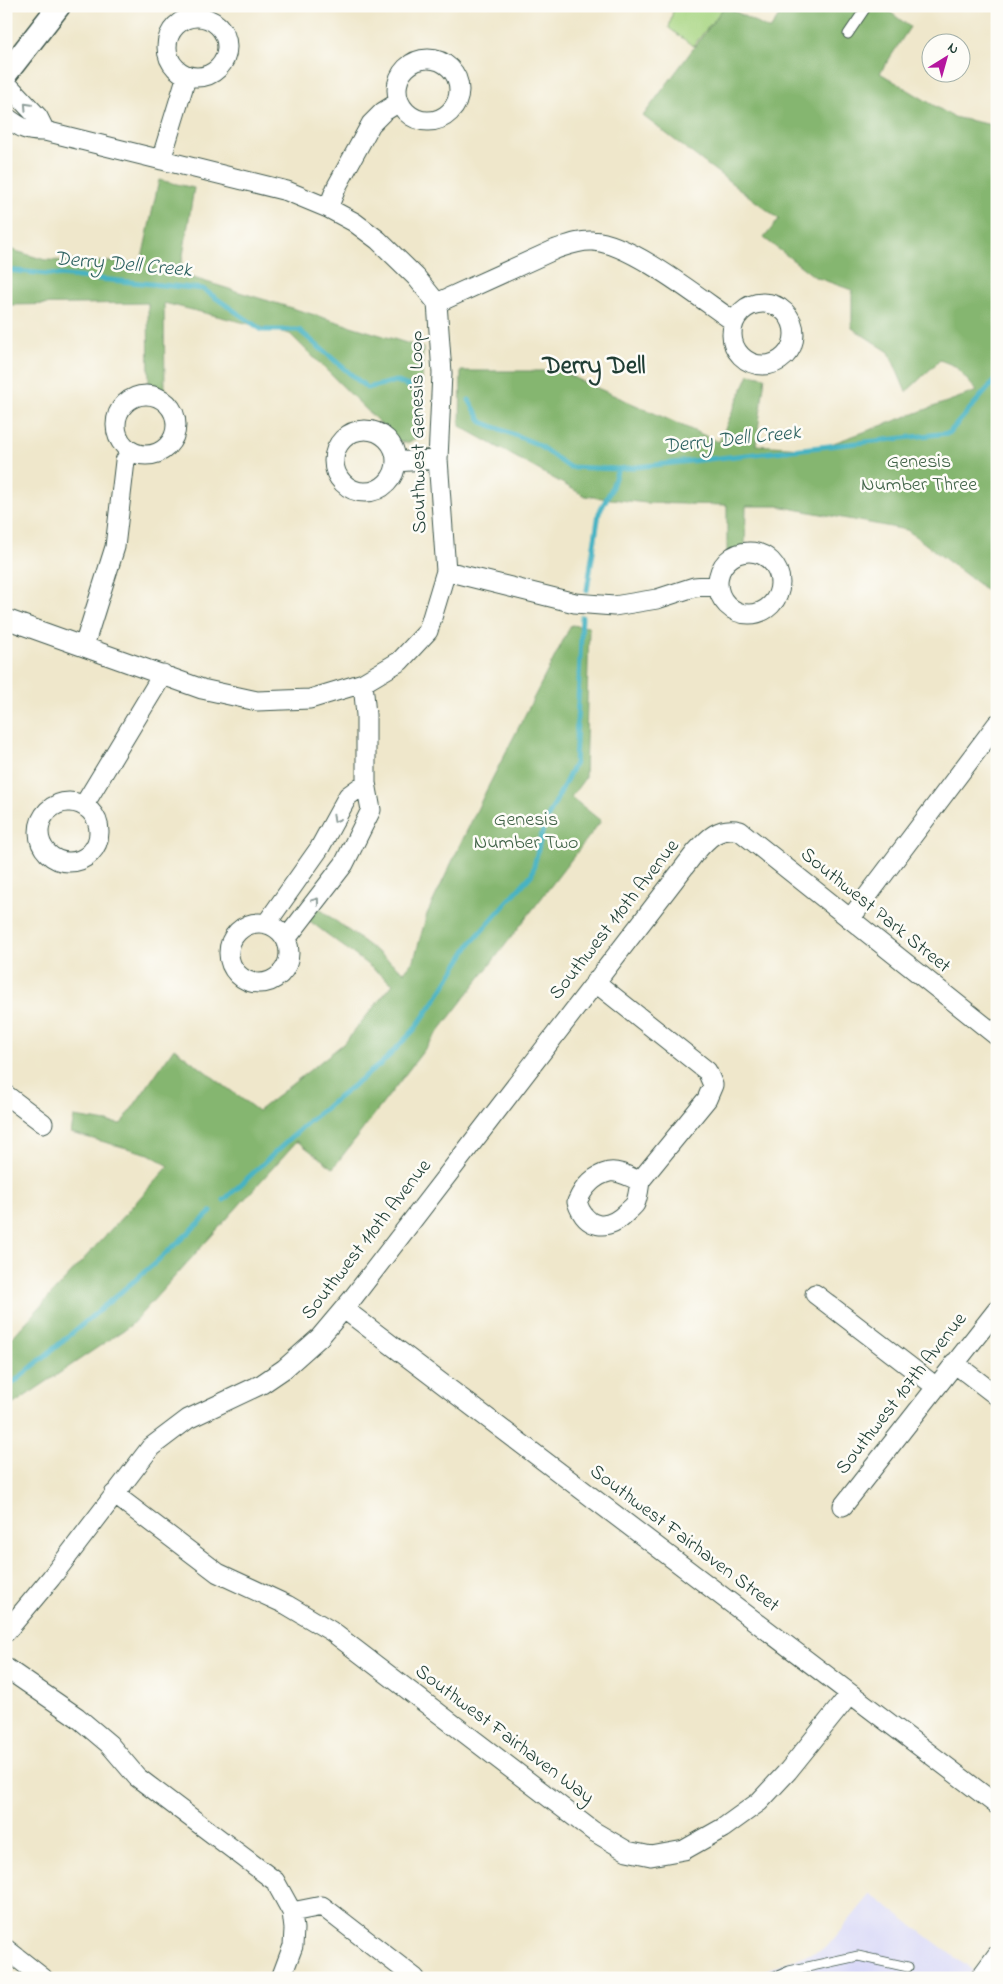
<svg xmlns="http://www.w3.org/2000/svg" width="1003" height="1984" font-family="'Indie Flower',sans-serif">
<style>
.built{fill:#d7d7f8}
.green{fill:#a7d582;stroke:#63895b}
.forest{fill:#85b670;stroke:#527a52}
.lines{fill:none;stroke-linecap:round;stroke-linejoin:round}
.stream{stroke:#47b3c3;stroke-width:5}
.service-casing{stroke:#3e564b;stroke-width:11}
.minor-casing{stroke:#3e564b;stroke-width:21}
.tertiary-casing{stroke:#3e564b;stroke-width:25}
.service{stroke:#fff;stroke-width:9}
.minor{stroke:#fff;stroke-width:19}
.tertiary{stroke:#fff;stroke-width:22}
.oneway{stroke:#8f9e9a}
.labels{text-anchor:middle;dominant-baseline:central;stroke-width:5;stroke-linejoin:round;paint-order:stroke}
.street-label{font-size:20px;fill:#1f3d34;stroke:#fdfcf7}
.park-label{font-size:20px;fill:#416348;stroke:#fdfcf7}
.water-label{font-size:21px;font-style:italic;fill:#2b605f;stroke:#fdfcf7}
.district-label{font-size:25px;font-weight:bold;fill:#1f3d34;stroke:#fdfcf7}
</style>
<rect width="100%" height="100%" fill="#fdfcf7"/>
<filter id="ink" filterUnits="userSpaceOnUse"><feTurbulence type="fractalNoise" baseFrequency=".02" numOctaves="2"/><feDisplacementMap in="SourceGraphic" scale="10" xChannelSelector="R" yChannelSelector="G"/><feConvolveMatrix kernelMatrix="1 2 1 2 8 2 1 2 1" color-interpolation-filters="sRGB"/></filter>
<filter id="wash" filterUnits="userSpaceOnUse"><feTurbulence type="fractalNoise" baseFrequency=".0096" numOctaves="4" result="noise"/><feDisplacementMap in="SourceGraphic" scale="20" xChannelSelector="R" yChannelSelector="G"/><feGaussianBlur stdDeviation="1.12" result="paint"/><feColorMatrix in="noise" values="0 0 0 0 0 0 0 0 0 0 0 0 0 0 0 0 0 1.4 0 .05"/><feComposite in="paint" operator="in"/></filter>
<g filter="url(#wash)">
<rect width="100%" height="100%" fill="#efe7cb"/>
<path class="built" d="M 871,1894 L 973,1971 L 967,1978 L 743,1978 L 826,1948 Z"/>
<path class="green" d="M 674,6 L 725,6 L 693,46 L 669,28 Z"/>
<path class="forest" d="M 725,6 L 770,30 L 785,6 L 882,6 L 910,27 L 880,73 L 953,117 L 997,126 L 997,598 L 907,530 L 778,506 L 746,506 L 745,549 L 727,555 L 727,505 L 646,503 L 585,496 L 460,426 L 461,371 L 559,371 L 719,442 L 749,374 L 765,377 L 756,445 L 817,449 L 977,391 L 955,366 L 940,360 L 906,392 L 889,352 L 852,328 L 852,290 L 815,277 L 764,238 L 779,219 L 643,116 Z
M 159,180 L 194,188 L 180,274 L 423,348 L 421,428 L 417,438 L 407,443 L 397,440 L 290,334 L 164,303 L 165,392 L 149,389 L 148,303 L 6,305 L 6,248 L 45,260 L 141,263 Z
M 571,625 L 589,627 L 585,778 L 571,797 L 601,821 L 333,1168 L 297,1141 L 131,1325 L 6,1409 L 6,1344 L 169,1166 L 149,1154 L 71,1133 L 74,1117 L 121,1124 L 174,1048 L 258,1111 L 343,1044 L 393,984 L 307,919 L 317,907 L 404,972 L 414,960 L 427,914 L 486,791 Z"/>
<g class="lines">
<path class="stream" d="M 6,270 L 203,289 L 262,330 L 299,330 L 367,388 L 396,381 L 411,387
M 469,400 L 482,422 L 537,444 L 569,467 L 618,469 L 949,433 L 997,378
M 587,590 L 599,513 L 611,490 L 618,469
M 224,1200 L 309,1121 L 383,1062 L 414,1030 L 436,999 L 471,943 L 532,874 L 544,825 L 575,763 L 582,617
M 6,1389 L 154,1264 L 211,1212"/>
</g>
</g>
<g filter="url(#ink)">
<g class="lines">
<defs>
<path id="service" d="M 848,34 L 867,6
M 773,1978 L 789,1971 L 858,1956 L 908,1967"/>
<path id="minor" d="M167 47a30 30 0 1 1 60 0a30 30 0 1 1-60 0Z
M397 90a31 31 0 1 1 62 0a31 31 0 1 1-62 0Z
M 6,83 L 38,117 L 45,131
M 6,117 C 21,128 27,132 45,131 L 287,191 L 328,208 L 354,222 L 378,240 L 416,277 L 437,303 L 442,373 L 438,459 L 446,571 L 428,631 L 400,661 L 363,683 L 310,699 L 257,701 L 202,689 L 6,619
M 161,160 L 187,75
M 328,208 L 337,186 L 371,124 L 383,112 L 399,102
M732 334a31 31 0 1 1 62 0a31 31 0 1 1-62 0Z
M 437,303 L 556,249 C 568,245 580,240 593,241 C 631,243 701,299 733,321
M116 425a30 30 0 1 1 60 0a30 30 0 1 1-60 0Z
M334 461a31 31 0 1 1 62 0a31 31 0 1 1-62 0Z
M 396,462 L 438,459
M718 583a31 31 0 1 1 62 0a31 31 0 1 1-62 0Z
M 446,571 L 575,603 L 614,606 L 657,599 L 694,587 L 718,585
M 84,646 L 115,547 L 125,461 L 131,451
M39 832a30 30 0 1 1 60 0a30 30 0 1 1-60 0Z
M 84,805 L 163,674
M 850,919 L 997,724
M229 953a30 30 0 1 1 60 0a30 30 0 1 1-60 0Z
M 266,924 L 319,849 L 348,796 L 366,783
M 286,939 L 344,864 L 371,810 L 366,783 L 366,715 L 363,683
M 595,982 L 707,1071 L 713,1085 L 707,1099 L 640,1181 C 631,1178 619,1170 609,1172 C 593,1176 583,1188 577,1202 C 586,1229 607,1232 627,1212 C 629,1210 633,1207 635,1204 C 638,1198 639,1188 640,1181
M 6,1095 L 43,1123
M 815,1294 L 935,1386
M 344,1309 L 997,1805
M 954,1363 L 997,1396
M 114,1494 L 218,1573 L 287,1605 L 331,1631 L 593,1831 L 627,1851 L 651,1856 L 684,1850 L 723,1828 L 759,1802 L 788,1771 L 850,1694
M 843,1506 L 997,1310
M 6,1632 L 51,1578 L 151,1447 L 188,1419 L 262,1384 L 284,1369 L 320,1337 L 352,1299 L 695,853 C 708,838 719,826 740,831 L 997,1036
M 6,1668 L 77,1717 L 109,1744 L 137,1777 L 275,1881 L 292,1912 L 294,1929 L 293,1946 L 281,1978
M 292,1912 L 322,1906 L 415,1978
M 6,1949 L 43,1978
M 980,1978 L 997,1955"/>
<path id="tertiary" d="M 6,74 L 59,6"/>
</defs>
<use href="#service" class="service-casing"/>
<use href="#minor" class="minor-casing"/>
<use href="#tertiary" class="tertiary-casing"/>
<use href="#service" class="service"/>
<use href="#minor" class="minor"/>
<use href="#tertiary" class="tertiary"/>
</g>
<defs><path id="oneway-chevron" d="M-2-3.5L2.5 0L-2 3.5" fill="none" stroke-width="1.6" stroke-linecap="round" stroke-linejoin="round" transform="scale(1.25)"/></defs>
<g class="oneway">
<use href="#oneway-chevron" transform="translate(27 106) rotate(-133)"/>
<use href="#oneway-chevron" transform="translate(336 819) rotate(119)"/>
<use href="#oneway-chevron" transform="translate(316 901) rotate(-53)"/>
</g>
</g>
<g class="labels">
<g class="street-label">
<text transform="translate(419 432) rotate(-91)">Southwest Genesis Loop</text>
<text transform="translate(875 911) rotate(39)">Southwest Park Street</text>
<text transform="translate(615 920) rotate(-52)">Southwest 110th Avenue</text>
<text transform="translate(367 1240) rotate(-52)">Southwest 110th Avenue</text>
<text transform="translate(902 1394) rotate(-52)">Southwest 107th Avenue</text>
<text transform="translate(684 1539) rotate(37)">Southwest Fairhaven Street</text>
<text transform="translate(504 1735) rotate(37)">Southwest Fairhaven Way</text>
</g>
<g class="park-label">
<text x="919" y="462">Genesis<tspan x="919" dy="23">Number Three</tspan></text>
<text x="526" y="820">Genesis<tspan x="526" dy="23">Number Two</tspan></text>
</g>
<g class="water-label">
<text transform="translate(123 265) rotate(5)">Derry Dell Creek</text>
<text transform="translate(732 440) rotate(-6)">Derry Dell Creek</text>
</g>
<g class="district-label">
<text x="594" y="367">Derry Dell</text>
</g>
</g>
<rect width="1003" height="1984" fill="none" stroke="#fdfcf7" stroke-width="25"/>
<g transform="translate(946 58) rotate(37)"><circle r="24" fill="#fdfcf7" stroke="#a4b0a9"/>
<path d="M0-4L9 19L0 12L-9 19Z" fill="#b5179e"/>
<text y="-8" font-size="14" font-weight="bold" text-anchor="middle" fill="#1f3d34">N</text>
</g>
</svg>
